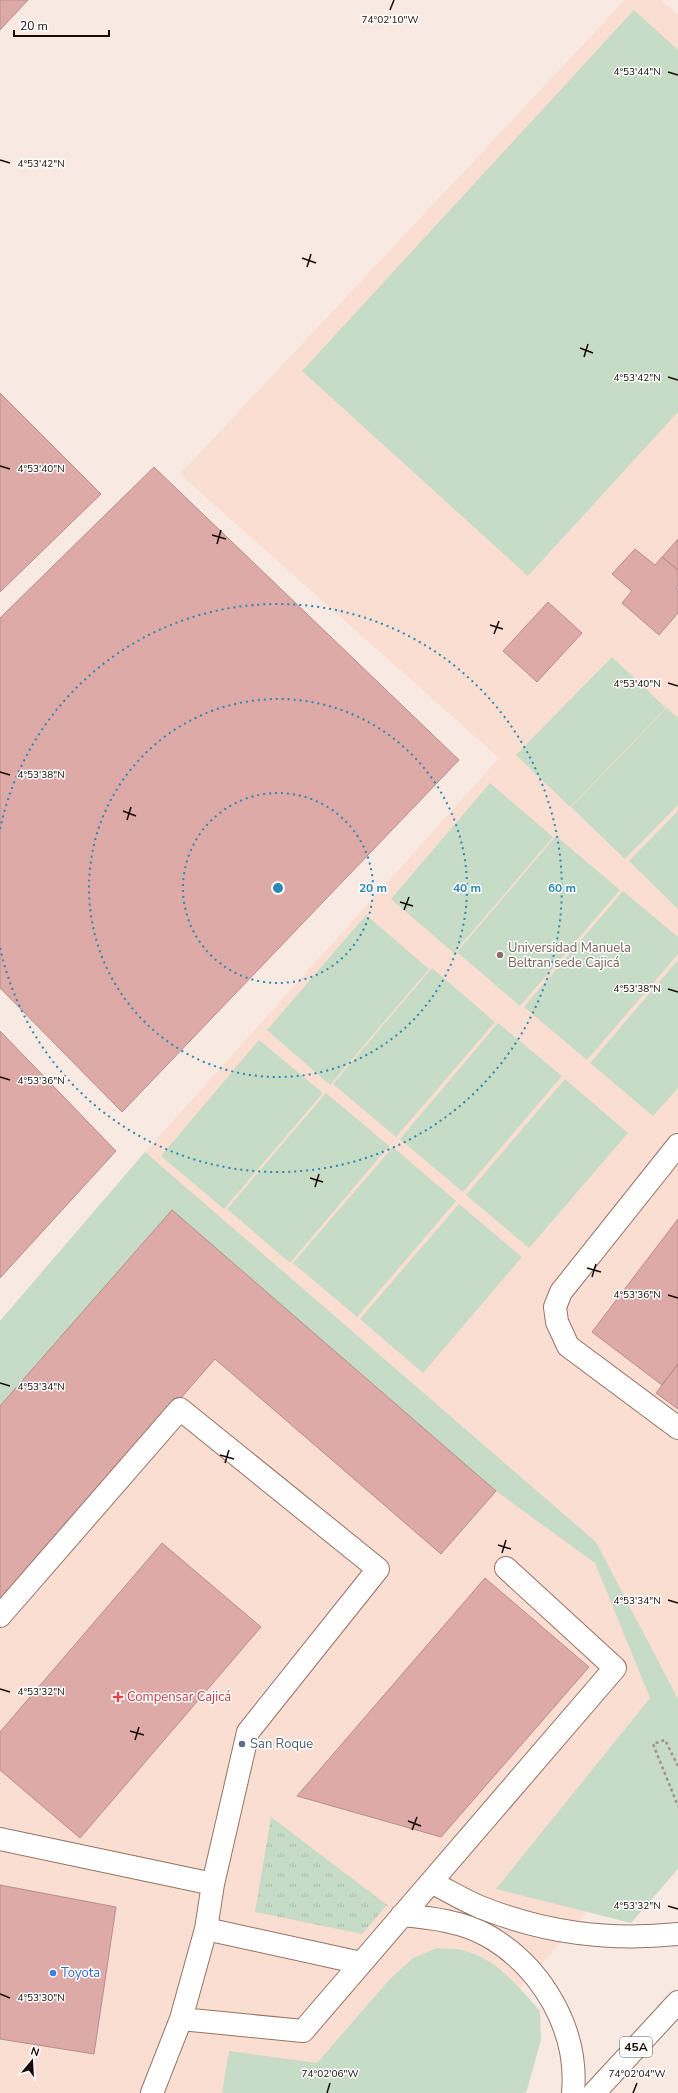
<svg xmlns="http://www.w3.org/2000/svg" width="678" height="2093" font-family="'Nunito Sans',sans-serif">
<style>
.built{fill:#faded2}
.green{fill:#c7dcc6}
.park{fill:url(#park-tufts)}
.building{fill:#deaaa8;stroke:#b68e8c}
.lines{fill:none;stroke-linecap:round;stroke-linejoin:round}
.minor-casing{stroke:#957364;stroke-width:24}
.highway-casing{stroke:#957364;stroke-width:24}
.path{stroke:#a1928d;stroke-width:2.5;stroke-dasharray:3 3;stroke-linecap:butt}
.minor{stroke:#fff;stroke-width:22}
.highway{stroke:#fff;stroke-width:22}
.ticks{fill:none;stroke:#170a06;stroke-width:1.5}
.ring{fill:none;stroke:#2b87b4;stroke-width:2;stroke-dasharray:2 4}
.education-dot{fill:#8d6e63;stroke:#fff;stroke-width:1.5}
.health-dot{fill:#e0444e;stroke:#fff;stroke-width:1.5}
.service-dot{fill:#5c6f8a;stroke:#fff;stroke-width:1.5}
.shop-dot{fill:#3f7fe0;stroke:#fff;stroke-width:1.5}
.labels{text-anchor:middle;dominant-baseline:central;stroke-width:3;stroke-linejoin:round;paint-order:stroke}
.shield{fill:#fff;stroke:#5d5451;stroke-width:1}
.shield-label{font-size:12px;font-weight:bold;fill:#170a06}
.education-label{font-size:13px;fill:#785e54;stroke:#fff;text-anchor:start}
.health-label{font-size:13px;fill:#be3a42;stroke:#fff;text-anchor:start}
.service-label{font-size:13px;fill:#4e5e75;stroke:#fff;text-anchor:start}
.shop-label{font-size:13px;fill:#366cbe;stroke:#fff;text-anchor:start}
.ticks-label{font-size:10px;text-anchor:middle;fill:#170a06;stroke:#fff;stroke-width:3;stroke-linejoin:round;paint-order:stroke}
.centre{fill:#2b87b4;stroke:#fff;stroke-width:2}
.ring-label{font-size:12px;text-anchor:middle;font-weight:bold;fill:#2b87b4;stroke:#fff;stroke-width:3;stroke-linejoin:round;paint-order:stroke}
</style>
<defs>
<pattern id="park-tufts" width="24" height="20" patternUnits="userSpaceOnUse"><rect width="24" height="20" fill="#c7dcc6"/><path d="M3 7l-1-3M5 7V3M7 7l1-3M15 17l-1-3M17 17v-4M19 17l1-3" fill="none" stroke="#aabba9"/></pattern>
</defs>
<rect width="100%" height="100%" fill="#f9e9e3"/>
<path class="built" d="M 625,0 L 661,0 L 678,15 L 678,1805 L 431,2093 L 0,2093 L 0,1321 L 145,1152 L 499,758 L 180,474 Z"/>
<path class="green" d="M 634,10 L 678,50 L 678,412 L 528,576 L 302,371 Z
M 612,657 L 666,708 L 570,807 L 516,755 Z
M 667,708 L 678,718 L 678,805 L 625,859 L 571,807 Z
M 490,783 L 553,837 L 454,953 L 391,899 Z
M 678,811 L 678,909 L 629,861 Z
M 556,836 L 620,890 L 520,1006 L 457,952 Z
M 623,891 L 678,937 L 678,954 L 587,1060 L 524,1007 Z
M 366,915 L 429,969 L 330,1085 L 267,1030 Z
M 678,960 L 678,1088 L 653,1116 L 590,1063 Z
M 432,968 L 495,1022 L 396,1137 L 333,1084 Z
M 498,1023 L 562,1076 L 463,1192 L 400,1139 Z
M 259,1040 L 323,1093 L 224,1209 L 161,1156 Z
M 565,1079 L 628,1133 L 529,1248 L 466,1195 Z
M 326,1093 L 389,1146 L 290,1263 L 227,1209 Z
M 393,1147 L 456,1201 L 357,1317 L 293,1263 Z
M 145,1152 L 596,1542 L 678,1699 L 678,1869 L 631,1923 L 496,1889 L 650,1698 L 595,1563 L 496,1491 L 172,1210 L 0,1406 L 0,1321 Z
M 459,1204 L 522,1257 L 423,1373 L 360,1319 Z
M 437,1948 C 445,1949 454,1948 462,1950 C 496,1958 518,1986 540,2011 L 541,2040 L 526,2093 L 222,2093 L 229,2051 L 317,2063 L 389,1980 L 413,1958 Z"/>
<path class="park" d="M 271,1817 L 387,1905 L 362,1934 L 255,1912 Z"/>
<path class="building" d="M 0,0 L 28,0 L 0,30 Z
M 0,393 L 101,494 L 0,592 Z
M 154,467 L 459,760 L 122,1112 L 0,988 L 0,618 Z
M 678,539 L 678,570 L 662,557 Z
M 635,549 L 655,565 L 662,557 L 678,570 L 678,586 L 676,588 L 678,589 L 678,613 L 659,635 L 622,603 L 632,591 L 612,574 Z
M 548,602 L 582,633 L 537,682 L 503,651 Z
M 0,1031 L 116,1151 L 0,1278 Z
M 172,1210 L 496,1491 L 441,1554 L 215,1359 L 0,1605 L 0,1406 Z
M 678,1219 L 678,1364 L 662,1385 L 592,1332 Z
M 678,1364 L 678,1409 L 656,1393 Z
M 162,1543 L 261,1627 L 80,1838 L 0,1770 L 0,1732 Z
M 485,1578 L 589,1667 L 441,1837 L 297,1796 Z
M 0,1885 L 116,1907 L 94,2054 L 0,2039 Z"/>
<g class="lines">
<defs>
<path id="minor" d="M 678,1145 L 561,1292 L 555,1307 L 557,1322 L 568,1346 L 678,1428
M 0,1616 L 180,1409 L 378,1569 L 248,1732 L 213,1884 L 206,1929 L 181,2019 L 152,2093
M 0,1839 L 213,1884
M 431,1882 C 447,1890 463,1900 480,1907 C 545,1933 608,1941 678,1934
M 402,1915 C 431,1918 462,1921 488,1936 C 542,1967 579,2030 573,2093
M 206,1929 L 361,1963
M 181,2019 L 303,2031 L 615,1668 L 506,1568"/>
<path id="highway" d="M 594,2093 L 678,2002"/>
</defs>
<use href="#minor" class="minor-casing"/>
<use href="#highway" class="highway-casing"/>
<path class="path" d="M 678,1766 L 665,1740 L 653,1744 L 678,1806"/>
<use href="#minor" class="minor"/>
<use href="#highway" class="highway"/>
</g>
<path class="ticks" d="M 390,10 L 394,0M 668,72 L 678,75M 0,160 L 10,163M 302,258 L 316,263M 307,267 L 311,254M 580,348 L 593,353M 584,357 L 588,344M 668,377 L 678,380M 0,466 L 10,469M 212,535 L 226,539M 217,544 L 221,530M 490,625 L 503,629M 494,634 L 499,621M 668,683 L 678,686M 0,772 L 10,775M 123,811 L 136,816M 127,820 L 131,807M 400,902 L 413,906M 404,910 L 409,897M 668,989 L 678,992M 0,1077 L 10,1080M 310,1178 L 323,1182M 315,1187 L 319,1174M 587,1268 L 601,1272M 592,1277 L 596,1264M 668,1295 L 678,1298M 0,1383 L 10,1386M 220,1455 L 234,1459M 225,1463 L 229,1450M 498,1545 L 511,1549M 502,1553 L 506,1540M 668,1600 L 678,1603M 0,1689 L 10,1692M 130,1731 L 144,1735M 135,1740 L 139,1727M 408,1821 L 421,1826M 412,1830 L 417,1817M 668,1906 L 678,1909M 0,1994 L 10,1998M 327,2093 L 330,2083M 633,2093 L 637,2083"/>
<g class="ring">
<circle cx="278" cy="888" r="95"/>
<circle cx="278" cy="888" r="189"/>
<path d="M0 829A284 284 0 1 1 0 947"/>
</g>
<circle class="education-dot" cx="500" cy="955" r="4"/>
<path class="health-dot" d="M116 1691h4v4h4v4h-4v4h-4v-4h-4v-4h4z"/>
<circle class="service-dot" cx="242" cy="1744" r="4"/>
<circle class="shop-dot" cx="53" cy="1973" r="4"/>
<g class="labels">
<rect class="shield" x="620" y="2037" width="32" height="20" rx="3"/>
<g class="shield-label">
<text x="636" y="2047">45A</text>
</g>
<g class="education-label">
<text x="508" y="948">Universidad Manuela<tspan x="508" dy="15">Beltran sede Cajicá</tspan></text>
</g>
<g class="health-label">
<text x="127" y="1697">Compensar Cajicá</text>
</g>
<g class="service-label">
<text x="250" y="1744">San Roque</text>
</g>
<g class="shop-label">
<text x="61" y="1973">Toyota</text>
</g>
</g>
<g class="ticks-label">
<text x="390" y="23">74°02'10"W</text>
<text x="637" y="75">4°53'44"N</text>
<text x="41" y="167">4°53'42"N</text>
<text x="637" y="381">4°53'42"N</text>
<text x="41" y="472">4°53'40"N</text>
<text x="637" y="687">4°53'40"N</text>
<text x="41" y="778">4°53'38"N</text>
<text x="637" y="992">4°53'38"N</text>
<text x="41" y="1084">4°53'36"N</text>
<text x="637" y="1298">4°53'36"N</text>
<text x="41" y="1390">4°53'34"N</text>
<text x="637" y="1604">4°53'34"N</text>
<text x="41" y="1695">4°53'32"N</text>
<text x="637" y="1909">4°53'32"N</text>
<text x="41" y="2001">4°53'30"N</text>
<text x="330" y="2077">74°02'06"W</text>
<text x="637" y="2077">74°02'04"W</text>
</g>
<circle cx="278" cy="888" r="6" class="centre"/>
<g class="ring-label">
<text x="373" y="892">20 m</text>
<text x="467" y="892">40 m</text>
<text x="562" y="892">60 m</text>
</g>
<g transform="translate(32 2061) rotate(18)" stroke="#ffffff" stroke-width="3" paint-order="stroke">
<path d="M0-3L7 15L0 10L-7 15Z" fill="#170a06"/>
<text y="-6" font-size="11" font-weight="bold" text-anchor="middle" fill="#170a06">N</text>
</g>
<path d="M14 30v6h95v-6" fill="none" stroke="#170a06" stroke-width="2"/>
<text x="20" y="30" font-size="12" fill="#170a06" stroke="#ffffff" stroke-width="3" paint-order="stroke">20 m</text>
</svg>
